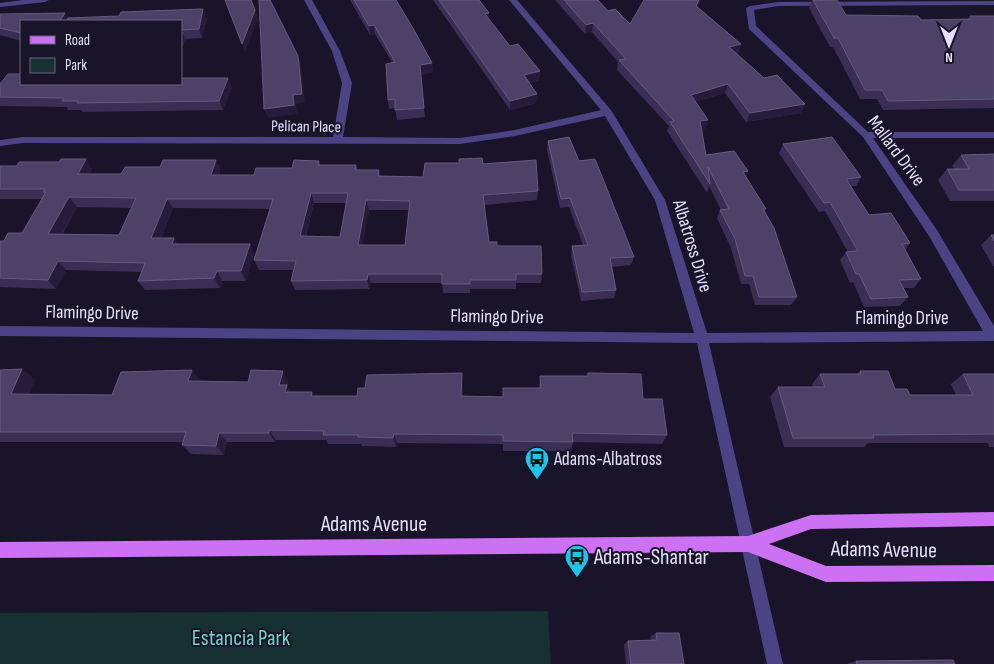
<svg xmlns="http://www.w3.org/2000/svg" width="994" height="664" font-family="'Sofia Sans Condensed',sans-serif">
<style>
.green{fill:#173133}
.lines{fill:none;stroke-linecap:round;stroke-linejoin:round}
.minor{fill:#4b4383;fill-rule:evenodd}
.primary{fill:#cc71f1;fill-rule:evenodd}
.wall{fill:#3a2e55;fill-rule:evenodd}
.shaded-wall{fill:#251c3c}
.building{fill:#4c4167;stroke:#645a7e;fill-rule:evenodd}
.labels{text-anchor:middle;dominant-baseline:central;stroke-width:4;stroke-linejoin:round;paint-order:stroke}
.far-street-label{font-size:16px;fill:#e5dffc;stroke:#191429}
.street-label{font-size:19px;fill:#e5dffc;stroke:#191429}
.poi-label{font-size:19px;fill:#e5dffc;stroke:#191429;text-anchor:start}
.near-street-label{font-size:22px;fill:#e5dffc;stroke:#191429}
.near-poi-label{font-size:22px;fill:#e5dffc;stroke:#191429;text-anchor:start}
.near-park-label{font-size:22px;fill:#70d6c6;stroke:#191429}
</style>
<rect width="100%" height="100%" fill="#191429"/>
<path class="green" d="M 548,611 L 551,664 L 0,664 L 0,613 Z"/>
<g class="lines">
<path class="minor" d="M 23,0 L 49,0 L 45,2 L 0,7 L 0,3 Z
M 304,0 L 312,0 L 340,51 L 352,83 L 343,137 L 460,138 L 515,130 L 601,110 L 509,0 L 517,0 L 611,110 L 665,200 L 707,333 L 983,331 L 929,236 L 863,137 L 749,29 L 746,8 L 750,6 L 778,2 L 994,1 L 994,5 L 778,6 L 754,10 L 756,26 L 868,132 L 994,132 L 994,138 L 873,138 L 937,230 L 994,326 L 994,341 L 709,343 L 783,664 L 767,664 L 697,343 L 0,336 L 0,326 L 694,333 L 655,200 L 605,116 L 515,136 L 460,144 L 23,143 L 0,146 L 0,140 L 23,137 L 333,137 L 342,83 L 332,51 Z"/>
<path class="primary" d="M 994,512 L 994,526 L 811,529 L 769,544 L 826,566 L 994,565 L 994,581 L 826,582 L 748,552 L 0,558 L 0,542 L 748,536 L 811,515 Z"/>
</g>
<path class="wall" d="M 350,0 L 396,0 L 432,63 L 433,72 L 421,75 L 425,117 L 397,120 L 395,108 L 389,109 L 388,100 L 392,62 L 375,34 L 370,35 Z
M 433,0 L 479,0 L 489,13 L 489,19 L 510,46 L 540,71 L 539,80 L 529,83 L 536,103 L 510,110 Z
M 555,0 L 598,0 L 608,11 L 630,24 L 644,0 L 701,0 L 698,7 L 741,44 L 738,53 L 736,54 L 764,78 L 805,104 L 801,113 L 746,122 L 725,93 L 695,102 L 708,120 L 705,129 L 702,129 L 706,155 L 748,171 L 746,177 L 766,209 L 765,211 L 797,297 L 791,305 L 755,305 L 749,284 L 741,284 L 731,248 L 717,218 L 720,210 L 721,210 L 709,186 L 707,193 L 667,131 L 669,126 L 617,70 L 618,62 L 592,32 L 585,34 Z
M 812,0 L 837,0 L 846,15 L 921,20 L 967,20 L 970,16 L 994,16 L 994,108 L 883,110 L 877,99 L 860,99 L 833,47 L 830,47 L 809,8 Z
M 0,14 L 68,18 L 207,18 L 202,38 L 185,39 L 183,46 L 181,46 L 181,21 L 21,21 L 21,41 L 0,35 Z
M 228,78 L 232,87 L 223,110 L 83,112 L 81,110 L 68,110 L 67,107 L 0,106 L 0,84 Z
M 548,141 L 579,161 L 634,257 L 631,265 L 612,267 L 616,290 L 614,298 L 581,301 L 571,255 L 572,246 L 583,245 L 569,207 L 560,208 L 547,150 Z
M 783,144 L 861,177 L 856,186 L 851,186 L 869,215 L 910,243 L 905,250 L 921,279 L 914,288 L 903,288 L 908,297 L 900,306 L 864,307 L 853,282 L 850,283 L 840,260 L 846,252 L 848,252 L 825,211 L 819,212 L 779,153 Z
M 994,154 L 994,201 L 950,201 L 938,180 L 947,169 L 954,169 L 952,166 L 961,155 Z
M 216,160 L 220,170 L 219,175 L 254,175 L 292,168 L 319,161 L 320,165 L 356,165 L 358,170 L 379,170 L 380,176 L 423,177 L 483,164 L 538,191 L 537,200 L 484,205 L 489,242 L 542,274 L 541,283 L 516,283 L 516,289 L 470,289 L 470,293 L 443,293 L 442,283 L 371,283 L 369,289 L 295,290 L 291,281 L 293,270 L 259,270 L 254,260 L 270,209 L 173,208 L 161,238 L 178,244 L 254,253 L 246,281 L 222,281 L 220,288 L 145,290 L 138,281 L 142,272 L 66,270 L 56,289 L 0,287 L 0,241 L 4,241 L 22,233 L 42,199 L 0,199 L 0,166 L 17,166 L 59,162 L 92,169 L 90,174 L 121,174 L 160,167 ZM 314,203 L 347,203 L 340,237 L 306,236 ZM 77,207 L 131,208 L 119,235 L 62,235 ZM 369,210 L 409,210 L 405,245 L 362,245 Z
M 991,235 L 994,235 L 994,266 L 993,266 L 981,245 Z
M 22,369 L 35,380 L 28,394 L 112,395 L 200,380 L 200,382 L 248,382 L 288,381 L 287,386 L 291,392 L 312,392 L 313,396 L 357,396 L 463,383 L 463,396 L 503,397 L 539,388 L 540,376 L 587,376 L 588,373 L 643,399 L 667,435 L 662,444 L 573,442 L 571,451 L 503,451 L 503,444 L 397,443 L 396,447 L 362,446 L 361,444 L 328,444 L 326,440 L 276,440 L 275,442 L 227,442 L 224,455 L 191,454 L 182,445 L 183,442 L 0,442 L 0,370 Z
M 860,371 L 895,389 L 910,395 L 956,395 L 951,384 L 963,374 L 994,374 L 994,447 L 989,447 L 988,443 L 868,443 L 864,447 L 784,447 L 770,397 L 778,387 L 813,387 L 812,384 L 820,374 L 857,374 Z
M 656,633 L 684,664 L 626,664 L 624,645 L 628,641 L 651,640 L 650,637 Z
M 856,661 L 955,664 L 848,664 L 848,663 Z"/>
<path class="shaded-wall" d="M 699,0 L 701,0 L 694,15 L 696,6 Z
M 203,9 L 207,18 L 202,38 L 199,29 Z
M 255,10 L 258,19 L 245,53 L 242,44 Z
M 65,13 L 70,21 L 60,21 Z
M 489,13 L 489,22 L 485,14 Z
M 593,23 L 592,32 L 585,34 L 586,25 Z
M 374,25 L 375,34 L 370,35 L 369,26 Z
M 181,30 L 185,39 L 183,46 L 181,42 Z
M 741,44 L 738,53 L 726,57 L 729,47 Z
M 298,56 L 301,65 L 305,103 L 296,104 L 297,114 L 268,118 L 264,109 Z
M 432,63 L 433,72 L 421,75 L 420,65 Z
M 540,71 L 539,80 L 524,84 L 524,75 Z
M 228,78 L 232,87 L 223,110 L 219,101 Z
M 728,84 L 725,93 L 688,104 L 691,95 Z
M 537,94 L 536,103 L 510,110 L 510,101 Z
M 805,104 L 801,113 L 746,122 L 750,113 Z
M 708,120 L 705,129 L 697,130 L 700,121 Z
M 86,159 L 92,169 L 85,183 L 78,174 Z
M 216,160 L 220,170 L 215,184 L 211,175 Z
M 748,171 L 744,180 L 743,172 Z
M 311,193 L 314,203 L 303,246 L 300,236 Z
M 69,197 L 77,207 L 56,244 L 48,234 Z
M 167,199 L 173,208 L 157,247 L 151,238 Z
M 366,200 L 369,210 L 361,254 L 358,245 Z
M 174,238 L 180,247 L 172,244 Z
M 250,244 L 254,253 L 246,281 L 241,271 Z
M 58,261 L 66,270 L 56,289 L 48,280 Z
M 217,271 L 222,281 L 220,288 L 214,278 Z
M 368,274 L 371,283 L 369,289 L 367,280 Z
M 22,369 L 35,380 L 24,404 L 11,394 Z
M 192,370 L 200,380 L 197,392 L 188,381 Z
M 283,371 L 288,381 L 287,386 L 292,395 L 291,402 L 279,385 Z
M 462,373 L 463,383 L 462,406 L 461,396 Z
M 269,430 L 276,440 L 275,442 L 269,433 Z
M 219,433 L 227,442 L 224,455 L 216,446 Z
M 394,434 L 397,443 L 396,447 L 393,438 Z"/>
<path class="building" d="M 225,0 L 251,0 L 255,10 L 242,44 Z
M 259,0 L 270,0 L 298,56 L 302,94 L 293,95 L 294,105 L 264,109 Z
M 354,0 L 396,0 L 414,30 L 432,63 L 420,65 L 424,108 L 395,110 L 395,99 L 388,100 L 386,64 L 395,62 L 374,25 L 369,26 Z
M 439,0 L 479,0 L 489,13 L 485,14 L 510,46 L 518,44 L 540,71 L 524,75 L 537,94 L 510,101 Z
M 564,0 L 598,0 L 608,11 L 615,9 L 630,24 L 644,0 L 699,0 L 696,6 L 741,44 L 729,47 L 764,78 L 777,75 L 805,104 L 750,113 L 728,84 L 691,95 L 708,120 L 700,121 L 706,155 L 734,151 L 748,171 L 743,172 L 766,209 L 763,209 L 774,228 L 797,297 L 759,297 L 753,276 L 745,276 L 735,239 L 720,210 L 729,209 L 708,167 L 710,184 L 670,122 L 674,121 L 619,60 L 626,59 L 593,23 L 586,25 Z
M 813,0 L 837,0 L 846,15 L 918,16 L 921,20 L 972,19 L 970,16 L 994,16 L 994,99 L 888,101 L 882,90 L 865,90 L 838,38 L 834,38 Z
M 203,9 L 199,29 L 181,30 L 181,21 L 66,21 L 68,18 L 119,16 L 121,12 Z
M 65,13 L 60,21 L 21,21 L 21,33 L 0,28 L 0,14 Z
M 8,74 L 21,74 L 21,84 L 181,84 L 181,78 L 228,78 L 219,101 L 77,103 L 78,101 L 62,101 L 64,98 L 0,97 L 0,84 Z
M 569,137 L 579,161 L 595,159 L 634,257 L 610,258 L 616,290 L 582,292 L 572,246 L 588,245 L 570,198 L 561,199 L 548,141 Z
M 832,137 L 861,177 L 846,179 L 869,215 L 891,213 L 910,243 L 902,244 L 921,279 L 899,280 L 908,297 L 871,299 L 859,274 L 856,274 L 846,252 L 858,251 L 830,202 L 824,203 L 783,144 Z
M 994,154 L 994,190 L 959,190 L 947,169 L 969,169 L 961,155 Z
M 482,158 L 483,164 L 536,160 L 538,191 L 483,195 L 489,242 L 497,242 L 497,246 L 541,246 L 542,274 L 516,274 L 516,280 L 470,280 L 470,284 L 442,284 L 442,274 L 368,274 L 367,280 L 291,281 L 296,261 L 254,260 L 273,199 L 167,199 L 151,238 L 174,238 L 172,244 L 250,244 L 241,271 L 217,271 L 214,278 L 138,281 L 145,263 L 58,261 L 48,280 L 0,278 L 0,241 L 4,241 L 8,233 L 22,233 L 46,192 L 43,192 L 45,189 L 0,189 L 0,166 L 17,166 L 19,162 L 59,162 L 61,159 L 86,159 L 78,174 L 121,174 L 125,167 L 160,167 L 163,160 L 216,160 L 211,175 L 254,175 L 256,168 L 292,168 L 294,160 L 319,161 L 318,165 L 356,165 L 355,170 L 379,170 L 378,176 L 423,177 L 425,163 L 459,163 L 459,159 ZM 311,193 L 348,193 L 340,237 L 300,236 ZM 69,197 L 136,198 L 119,235 L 48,234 ZM 366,200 L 410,201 L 405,245 L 358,245 Z
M 991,235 L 994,235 L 994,241 Z
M 22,369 L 11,394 L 112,395 L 121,372 L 192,370 L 188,381 L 248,382 L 251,370 L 283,371 L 279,385 L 287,385 L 285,392 L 312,392 L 311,396 L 357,396 L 358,388 L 365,388 L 367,375 L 462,373 L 461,396 L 503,397 L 503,388 L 541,388 L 540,376 L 588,376 L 588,373 L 641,374 L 643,399 L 662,399 L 667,435 L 572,433 L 573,442 L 503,441 L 503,435 L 394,434 L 393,438 L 358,437 L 358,435 L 323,435 L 324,431 L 269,430 L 269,433 L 219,433 L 216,446 L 182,445 L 186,432 L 0,432 L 0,370 Z
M 860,371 L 888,371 L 895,389 L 907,389 L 910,395 L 973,395 L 963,374 L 994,374 L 994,434 L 873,435 L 874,438 L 793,438 L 778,387 L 825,387 L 820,374 L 861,374 Z
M 656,633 L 679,633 L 684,664 L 631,664 L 628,641 L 657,640 Z
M 953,660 L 955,664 L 857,664 L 856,661 Z"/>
<defs>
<symbol id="bus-pin" viewBox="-11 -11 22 30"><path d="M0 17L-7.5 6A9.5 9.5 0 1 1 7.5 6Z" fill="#1ec3e9" stroke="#191429"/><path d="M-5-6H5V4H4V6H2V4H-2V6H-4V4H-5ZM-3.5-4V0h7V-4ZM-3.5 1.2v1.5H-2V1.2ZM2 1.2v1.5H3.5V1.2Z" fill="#111"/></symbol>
</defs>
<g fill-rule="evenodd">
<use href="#bus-pin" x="523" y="445" width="28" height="38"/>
<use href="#bus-pin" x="563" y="543" width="28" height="38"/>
</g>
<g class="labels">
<g class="far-street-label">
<text transform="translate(306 127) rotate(1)">Pelican Place</text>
</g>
<g class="street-label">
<text transform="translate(896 151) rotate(53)">Mallard Drive</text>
<text transform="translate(692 246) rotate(73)">Albatross Drive</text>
<text transform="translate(92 313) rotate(1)">Flamingo Drive</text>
<text transform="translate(497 317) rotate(1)">Flamingo Drive</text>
<text x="902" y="318">Flamingo Drive</text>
</g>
<g class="poi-label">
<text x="554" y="459">Adams-Albatross</text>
</g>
<g class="near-street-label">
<text x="374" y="524">Adams Avenue</text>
<text transform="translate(884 550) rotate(1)">Adams Avenue</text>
</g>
<g class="near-poi-label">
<text x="594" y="557">Adams-Shantar</text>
</g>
<g class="near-park-label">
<text x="241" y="638">Estancia Park</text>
</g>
</g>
<rect x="20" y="20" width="162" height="65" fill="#191429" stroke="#6b657d"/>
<rect x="30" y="36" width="25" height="8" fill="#cc71f1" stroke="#6b657d"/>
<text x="65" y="45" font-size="15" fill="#e5dffc">Road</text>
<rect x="30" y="58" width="25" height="15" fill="#173133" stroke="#6b657d"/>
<text x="65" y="70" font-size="15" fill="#e5dffc">Park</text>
<g transform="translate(949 45) rotate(180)" stroke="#191429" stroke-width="4" paint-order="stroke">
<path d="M0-4L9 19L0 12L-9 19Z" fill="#e5dffc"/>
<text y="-8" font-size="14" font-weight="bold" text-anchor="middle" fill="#e5dffc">N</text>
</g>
</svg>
